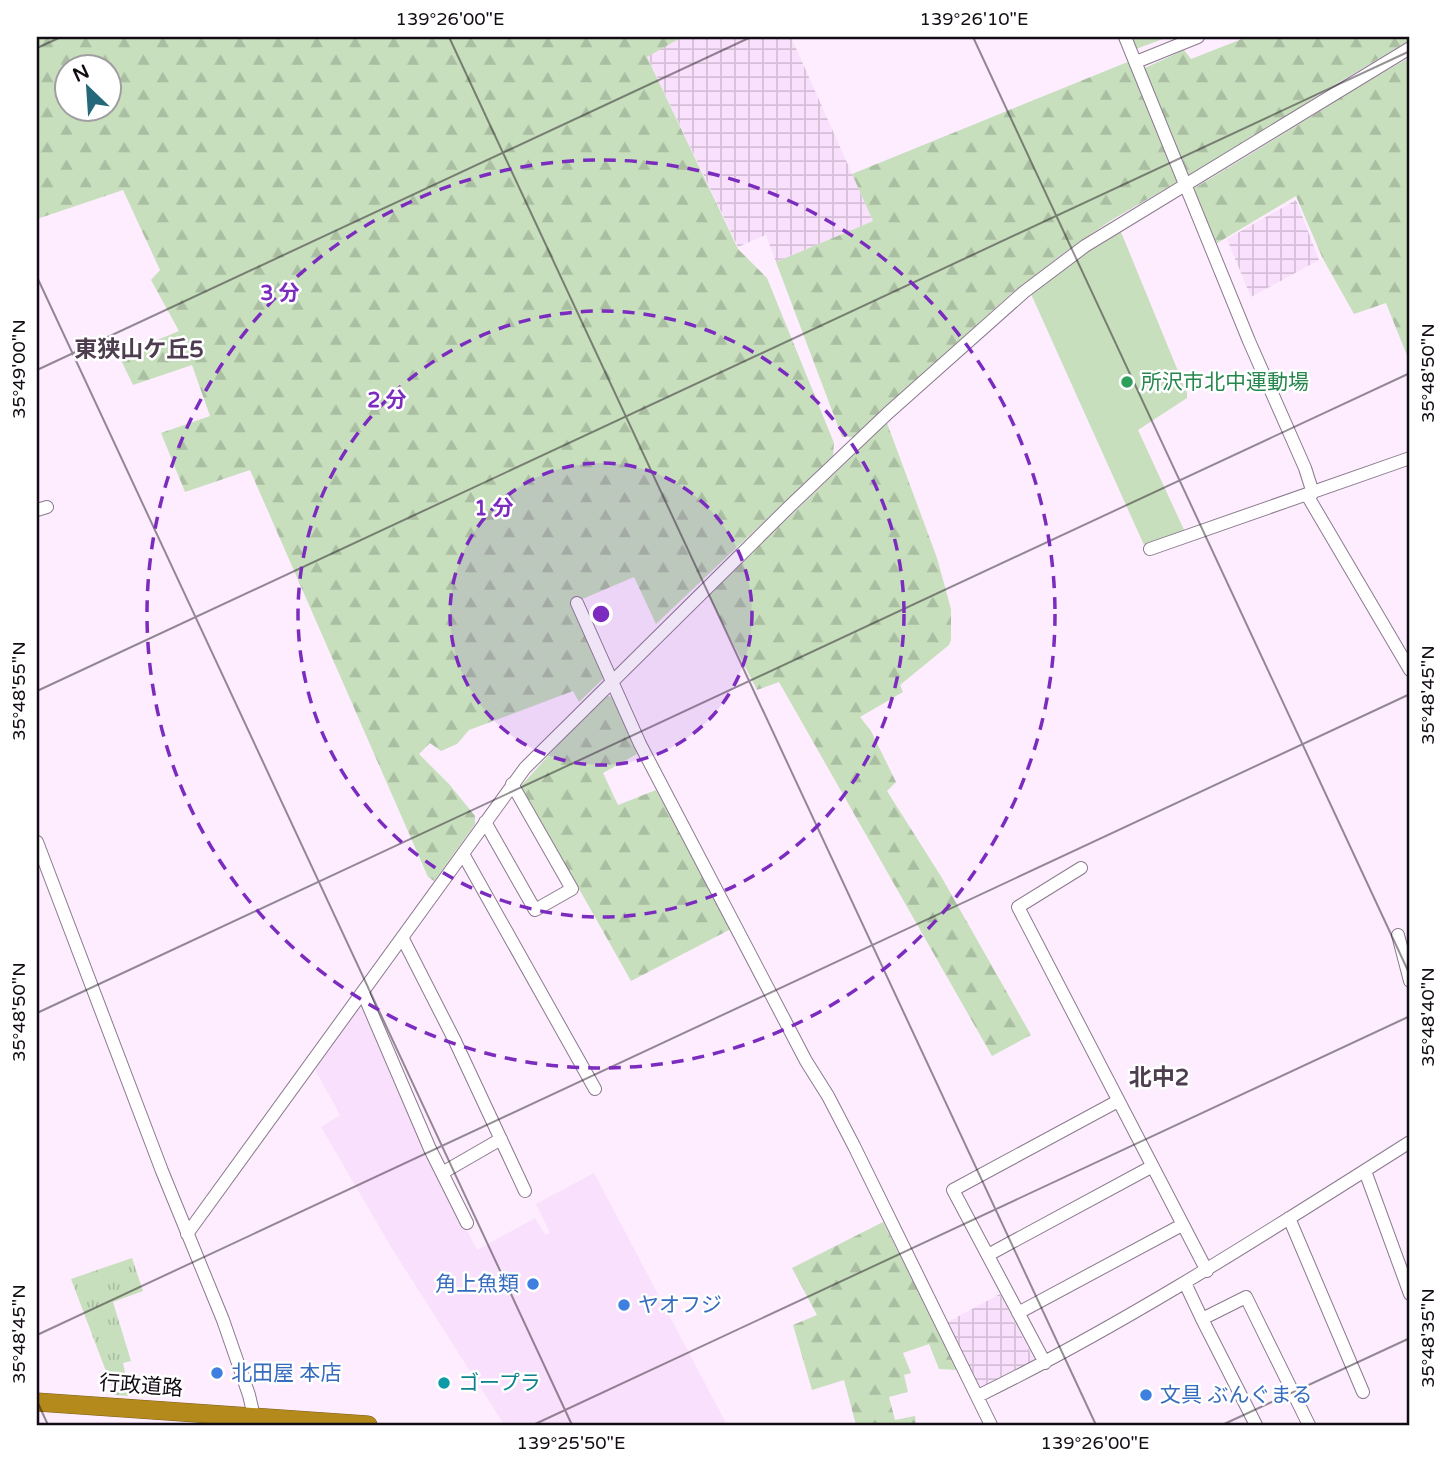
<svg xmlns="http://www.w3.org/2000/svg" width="1447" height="1462" font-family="'Varela Round','Noto Sans JP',sans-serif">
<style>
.built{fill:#f9e0fc}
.industrial{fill:url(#industrial-grid)}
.forest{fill:url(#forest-firs);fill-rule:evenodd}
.park{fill:url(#park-tufts)}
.pitch{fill:#c7dfbd}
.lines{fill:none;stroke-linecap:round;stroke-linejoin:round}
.minor-casing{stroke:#8b7a8d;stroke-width:14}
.highway-casing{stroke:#7c5e1a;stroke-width:19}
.minor{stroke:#fff;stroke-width:12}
.highway{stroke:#b48a1d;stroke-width:18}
.ticks{fill:none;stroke:#130c14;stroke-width:2;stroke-opacity:0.45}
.ring{fill:none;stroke:#7b2cbf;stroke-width:3.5;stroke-dasharray:12 9}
.leisure-dot{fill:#2e9e5b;stroke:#fff;stroke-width:2.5}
.shop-dot{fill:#3f7fe0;stroke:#fff;stroke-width:2.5}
.culture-dot{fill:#0f9aa8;stroke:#fff;stroke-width:2.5}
.labels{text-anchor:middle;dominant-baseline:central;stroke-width:5;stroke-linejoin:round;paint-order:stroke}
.leisure-label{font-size:21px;fill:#27864d;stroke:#fff;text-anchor:start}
.shop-label{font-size:21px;fill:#366cbe;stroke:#fff;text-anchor:start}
.culture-label{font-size:21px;fill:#0d838f;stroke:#fff;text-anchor:start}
.street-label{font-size:21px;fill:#130c14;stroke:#fff}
.neighbourhood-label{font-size:23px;font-weight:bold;fill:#4d3d4f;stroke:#fff}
.centre{fill:#7b2cbf;stroke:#fff;stroke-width:3.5}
.ring-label{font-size:21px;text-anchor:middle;font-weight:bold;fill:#7b2cbf;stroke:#fff;stroke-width:5;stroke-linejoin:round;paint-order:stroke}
.neatline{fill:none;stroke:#130c14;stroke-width:2.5}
.ticks-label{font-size:18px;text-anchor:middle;fill:#130c14}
</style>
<defs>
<pattern id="industrial-grid" width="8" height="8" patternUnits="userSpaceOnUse" patternTransform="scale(1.75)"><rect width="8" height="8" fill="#f9e0fc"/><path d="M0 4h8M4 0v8" fill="none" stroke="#d5bfd7"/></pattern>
<pattern id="forest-firs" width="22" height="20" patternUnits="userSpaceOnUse" patternTransform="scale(1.75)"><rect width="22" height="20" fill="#c7dfbd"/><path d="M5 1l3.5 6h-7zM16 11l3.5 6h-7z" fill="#aabea2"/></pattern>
<pattern id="park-tufts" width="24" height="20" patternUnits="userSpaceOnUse" patternTransform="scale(1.75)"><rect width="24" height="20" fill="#c7dfbd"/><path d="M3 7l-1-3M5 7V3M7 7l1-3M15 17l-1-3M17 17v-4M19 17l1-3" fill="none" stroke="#aabea2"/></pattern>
</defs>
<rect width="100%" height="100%" fill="#fdedff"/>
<path class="built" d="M 360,1004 L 364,1005 L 427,1151 L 477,1250 L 535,1218 L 545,1235 L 550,1233 L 536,1204 L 594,1173 L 727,1425 L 503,1423 L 391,1247 L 321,1127 L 340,1115 L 315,1069 Z"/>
<path class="industrial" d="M 682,37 L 791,37 L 873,221 L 776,262 L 766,235 L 738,247 L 647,56 Z
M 1296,200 L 1319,260 L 1251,297 L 1227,239 Z
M 1000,1294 L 1035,1361 L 981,1389 L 946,1323 Z"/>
<path class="forest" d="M 37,37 L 682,37 L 647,57 L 738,249 L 767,278 L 834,443 L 833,456 L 656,624 L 634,577 L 573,603 L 605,677 L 579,702 L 573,691 L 469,730 L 457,744 L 441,751 L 430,743 L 419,754 L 449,784 L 475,816 L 475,824 L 434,881 L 428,877 L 250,470 L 185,492 L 161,433 L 210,416 L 192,365 L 133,385 L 119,356 L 179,331 L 151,280 L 160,270 L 123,190 L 37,219 ZM 66,66 L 108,66 L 108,108 L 66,108 Z
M 1247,37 L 1410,37 L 1410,40 L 1321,93 L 1270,128 L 1110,221 L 1065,252 L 1012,293 L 853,437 L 842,437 L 776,262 L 873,221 L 852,174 L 1130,61 L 1134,73 L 1184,50 L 1191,59 Z
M 1410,57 L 1410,363 L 1386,303 L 1354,314 L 1323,259 L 1296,196 L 1214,245 L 1193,189 C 1266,146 1336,99 1410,57 Z
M 887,423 L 937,558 L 951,609 L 951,640 L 949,645 L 900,685 L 903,692 L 860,717 L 871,731 L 896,782 L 887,791 L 942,878 L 1031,1035 L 992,1056 L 779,682 L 757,690 L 708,595 Z
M 603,695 L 613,697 L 637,754 L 603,773 L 618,805 L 656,790 L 731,929 L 631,981 L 521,786 Z
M 883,1222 L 958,1370 L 939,1369 L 929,1344 L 903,1353 L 911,1373 L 904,1375 L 908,1392 L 889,1397 L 895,1420 L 915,1416 L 916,1425 L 856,1425 L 844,1380 L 812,1390 L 793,1325 L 817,1315 L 792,1268 Z"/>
<path class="park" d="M 132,1258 L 143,1291 L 113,1302 L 131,1361 L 123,1363 L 130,1396 L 115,1395 L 71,1279 Z"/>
<path class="pitch" d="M 1130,37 L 1168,37 L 1136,49 Z
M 1121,232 L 1187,393 L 1187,398 L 1138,430 L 1185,532 L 1144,545 L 1031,294 L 1070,263 Z"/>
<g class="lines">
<defs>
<path id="minor" d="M 1125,37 L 1249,341 L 1305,468 L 1313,493
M 1136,62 L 1198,37
M 1307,495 L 1410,670
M 37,510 L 47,507
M 1150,549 L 1410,458
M 577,603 L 640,744 L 806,1061 L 828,1096 L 854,1146 L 991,1425
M 485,822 L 535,910 L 572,889 L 512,784
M 37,842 L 162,1171 L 223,1320 L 249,1395 L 256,1425
M 463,854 L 595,1089
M 1081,868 L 1018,907 C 1082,1028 1143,1150 1207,1271
M 1398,935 L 1410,981
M 403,939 L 455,1041 L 525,1191
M 363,993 L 430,1149 L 467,1223
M 1365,1171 L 1410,1294
M 442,1173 L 501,1139
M 1289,1218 L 1363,1392
M 187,1234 L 525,768 L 790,506 L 888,413 L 1024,292 L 1085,246 L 1410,48
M 988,1255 L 1151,1167
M 1185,1283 L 1202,1319
M 1018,1313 L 1182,1225
M 1045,1363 L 953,1190 L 1118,1101
M 978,1396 C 1129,1322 1269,1231 1410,1142
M 1256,1425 L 1202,1319 L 1246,1297 L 1309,1425"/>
<path id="highway" d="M 37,1402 L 368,1425"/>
</defs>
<use href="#minor" class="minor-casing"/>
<use href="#highway" class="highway-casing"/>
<use href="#minor" class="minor"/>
<use href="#highway" class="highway"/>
</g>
<path class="ticks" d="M 449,37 L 1096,1425M 973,37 L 1410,975M 37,48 L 61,37M 37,277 L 572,1425M 37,370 L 751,37M 37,691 L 1410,51M 37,1013 L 1410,373M 37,1335 L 1410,694M 37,1401 L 48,1425M 533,1425 L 1410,1016M 1222,1425 L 1410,1338"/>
<circle cx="601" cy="614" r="151" fill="#7b2cbf" fill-opacity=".12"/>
<g class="ring">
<circle cx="601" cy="614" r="151"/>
<circle cx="601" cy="614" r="303"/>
<circle cx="601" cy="614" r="454"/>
</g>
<circle class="leisure-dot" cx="1127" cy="382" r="7"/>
<g class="shop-dot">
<circle cx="533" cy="1284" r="7"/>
<circle cx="624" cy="1305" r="7"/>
<circle cx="217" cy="1373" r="7"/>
<circle cx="1146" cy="1395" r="7"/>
</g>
<circle class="culture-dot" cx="444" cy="1383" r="7"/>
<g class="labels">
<g class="leisure-label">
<text x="1141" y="382">所沢市北中運動場</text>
</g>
<g class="shop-label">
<text x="519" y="1284" text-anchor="end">角上魚類</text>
<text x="638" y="1305">ヤオフジ</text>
<text x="231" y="1373">北田屋 本店</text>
<text x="1160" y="1395">文具 ぶんぐまる</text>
</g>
<g class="culture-label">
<text x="458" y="1383">ゴープラ</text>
</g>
<g class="street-label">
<text transform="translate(141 1386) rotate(4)">行政道路</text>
</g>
<g class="neighbourhood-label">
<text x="139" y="350">東狭山ケ丘5</text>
<text x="1159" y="1078">北中2</text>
</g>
</g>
<circle cx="601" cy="614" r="10" class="centre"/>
<g class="ring-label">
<text x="280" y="300">3 分</text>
<text x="387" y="407">2 分</text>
<text x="494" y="515">1 分</text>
</g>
<rect width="1447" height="1462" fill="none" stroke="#ffffff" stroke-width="77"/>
<g transform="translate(88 88) rotate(335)"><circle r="33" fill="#ffffff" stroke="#a19ea1" stroke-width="2"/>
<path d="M0-5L12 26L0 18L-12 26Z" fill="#25687a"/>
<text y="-10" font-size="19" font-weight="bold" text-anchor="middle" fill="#130c14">N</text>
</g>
<rect x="38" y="38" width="1370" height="1386" class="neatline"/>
<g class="ticks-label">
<text x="450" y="25">139°26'00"E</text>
<text x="974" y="25">139°26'10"E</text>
<text transform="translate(19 369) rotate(-90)" y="6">35°49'00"N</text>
<text transform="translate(1428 373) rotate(-90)" y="6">35°48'50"N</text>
<text transform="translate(19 691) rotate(-90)" y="6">35°48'55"N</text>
<text transform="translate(1428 695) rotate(-90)" y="6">35°48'45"N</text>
<text transform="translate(19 1012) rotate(-90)" y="6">35°48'50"N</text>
<text transform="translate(1428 1017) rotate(-90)" y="6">35°48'40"N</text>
<text transform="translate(19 1334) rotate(-90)" y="6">35°48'45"N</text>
<text transform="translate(1428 1338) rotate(-90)" y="6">35°48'35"N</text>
<text x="571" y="1449">139°25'50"E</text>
<text x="1095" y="1449">139°26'00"E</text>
</g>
</svg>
